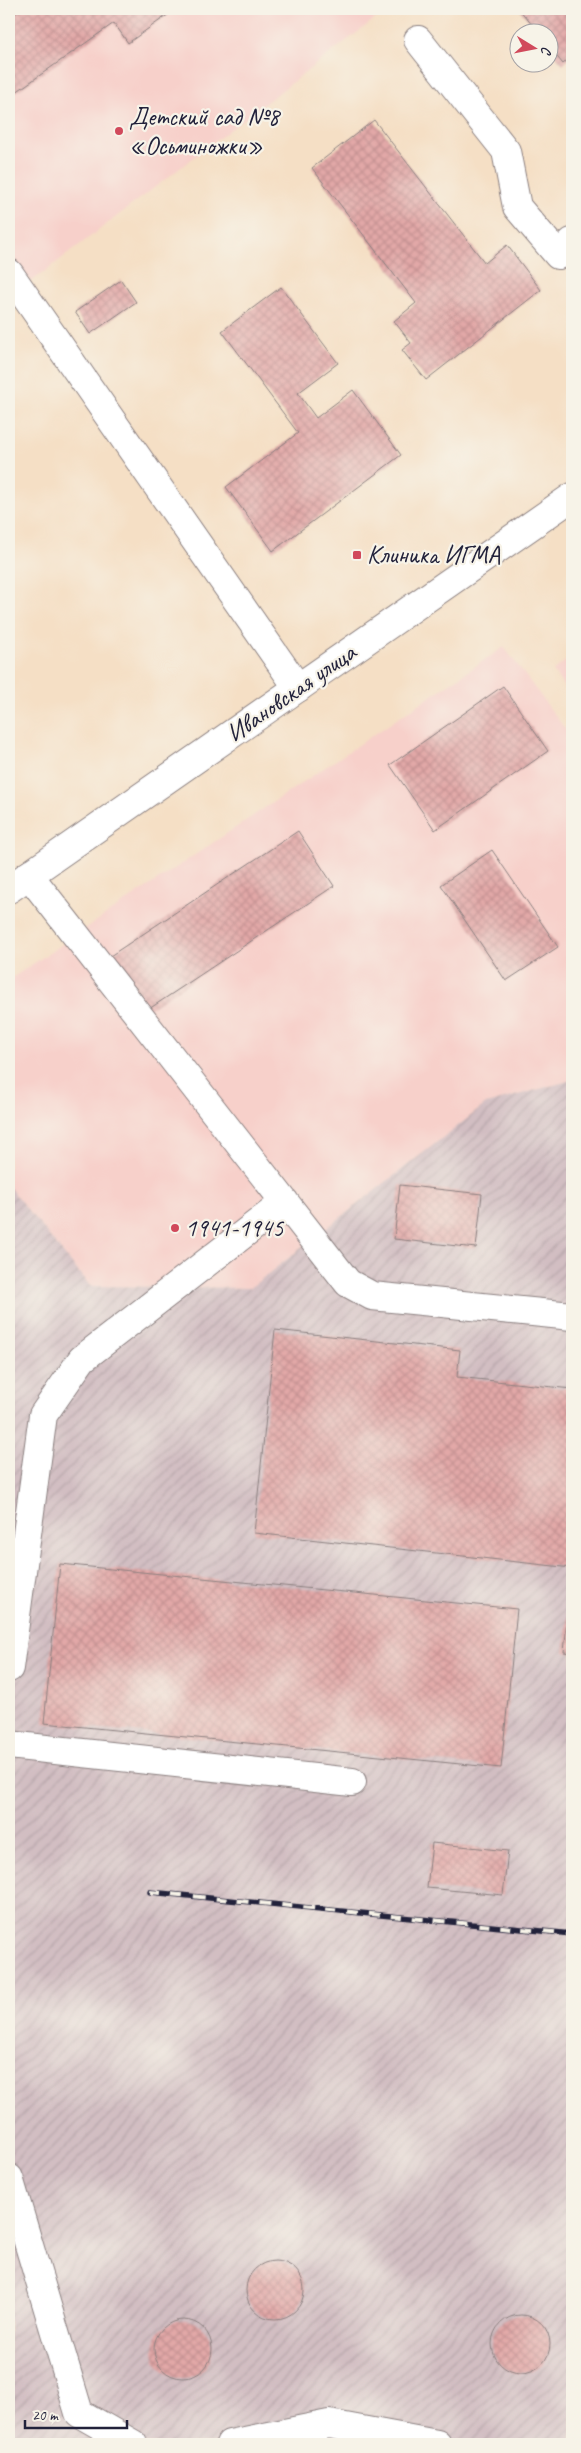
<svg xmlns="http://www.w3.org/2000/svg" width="581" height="2453" font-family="Caveat,sans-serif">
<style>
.built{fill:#f7d0ca}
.industrial{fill:url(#industrial-furrows)}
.building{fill:url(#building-cross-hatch)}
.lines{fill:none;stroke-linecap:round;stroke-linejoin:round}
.minor-casing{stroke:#8c8080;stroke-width:30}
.major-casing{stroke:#8c8080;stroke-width:30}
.minor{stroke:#fff;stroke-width:28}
.major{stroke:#fff;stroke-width:28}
.rail-casing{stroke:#22223b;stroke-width:5.5}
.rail{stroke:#f7f3e8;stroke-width:4;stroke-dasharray:11;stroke-linecap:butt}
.poi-dot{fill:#d1495b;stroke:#f7f3e8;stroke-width:2}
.labels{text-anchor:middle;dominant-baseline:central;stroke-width:4.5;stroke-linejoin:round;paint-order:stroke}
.poi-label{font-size:25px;fill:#22223b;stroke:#f7f3e8;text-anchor:start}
.street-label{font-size:25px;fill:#22223b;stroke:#f7f3e8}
</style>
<defs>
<pattern id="industrial-furrows" width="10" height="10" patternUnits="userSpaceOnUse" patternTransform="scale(1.25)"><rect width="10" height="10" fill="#d2bec2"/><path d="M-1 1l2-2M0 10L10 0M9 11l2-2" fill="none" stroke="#b4a3a8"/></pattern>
<pattern id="building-cross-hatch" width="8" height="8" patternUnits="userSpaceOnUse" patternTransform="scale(1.25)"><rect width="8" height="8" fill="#e2a8a7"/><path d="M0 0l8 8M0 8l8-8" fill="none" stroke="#c29091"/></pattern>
</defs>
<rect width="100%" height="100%" fill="#f7f3e8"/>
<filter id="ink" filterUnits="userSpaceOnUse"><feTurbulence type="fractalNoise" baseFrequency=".02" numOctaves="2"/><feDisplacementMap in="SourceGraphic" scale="10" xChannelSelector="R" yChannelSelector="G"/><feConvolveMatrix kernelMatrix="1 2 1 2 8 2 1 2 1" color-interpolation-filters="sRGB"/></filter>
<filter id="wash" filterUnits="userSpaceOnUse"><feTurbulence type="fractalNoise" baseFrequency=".0096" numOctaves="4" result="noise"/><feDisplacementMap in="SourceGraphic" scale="20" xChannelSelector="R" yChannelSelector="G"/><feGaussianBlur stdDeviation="1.12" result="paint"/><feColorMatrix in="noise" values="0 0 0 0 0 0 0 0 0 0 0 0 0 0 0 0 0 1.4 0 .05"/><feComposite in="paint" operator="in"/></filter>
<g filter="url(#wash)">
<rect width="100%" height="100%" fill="#f5dfc5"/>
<path class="built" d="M 9,9 L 388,9 L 31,282 L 9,253 Z
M 504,647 L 572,738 L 572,1080 L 486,1104 L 250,1288 L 90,1286 L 9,1187 L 9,980 Z
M 572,656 L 572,699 L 553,671 Z"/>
<path class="industrial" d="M 572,1080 L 572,2444 L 9,2444 L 9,1187 L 90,1286 L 250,1288 L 486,1104 Z"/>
<g id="blocks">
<path class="building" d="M 21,9 L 176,9 L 128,43 L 114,23 L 9,97 L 9,18 Z
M 519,9 L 572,9 L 572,56 L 563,64 L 548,46 L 548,32 L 538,32 Z
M 374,120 L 485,263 L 507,245 L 541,290 L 426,380 L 402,350 L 411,343 L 394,321 L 416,303 L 312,168 Z
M 121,280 L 136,302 L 90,334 L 75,312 Z
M 281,287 L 338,363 L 298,393 L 316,418 L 353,390 L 401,455 L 273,551 L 226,487 L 298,433 L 222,331 Z
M 503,686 L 548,751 L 435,830 L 390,765 Z
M 298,831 L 334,886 L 146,1011 L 110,956 Z
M 492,850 L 558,947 L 506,981 L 441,885 Z
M 400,1185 L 482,1194 L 476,1248 L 394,1239 Z
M 275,1330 L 460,1350 L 457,1377 L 572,1389 L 572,1568 L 254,1533 Z
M 60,1564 L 517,1609 L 501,1768 L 44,1723 Z
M 571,1584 L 572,1584 L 572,1653 L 564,1652 Z
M 432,1843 L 508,1851 L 503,1895 L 427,1888 Z
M246 2290a29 29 0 1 1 58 0a29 29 0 1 1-58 0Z
M492 2344a29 29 0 1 1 58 0a29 29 0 1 1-58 0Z
M154 2349a29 29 0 1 1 58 0a29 29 0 1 1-58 0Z"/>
</g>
</g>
<g filter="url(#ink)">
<use href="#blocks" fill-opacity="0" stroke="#8c8080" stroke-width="1"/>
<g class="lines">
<defs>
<path id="minor" d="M 418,40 L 506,151 L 517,207 L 558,255 L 572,242
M 9,273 L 298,688
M 29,875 L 348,1283 L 372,1296 L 572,1316
M 9,1668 L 43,1415 L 82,1359 L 285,1202
M 9,1745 L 352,1782
M 9,2178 L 79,2413 L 133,2444
M 230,2444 L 329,2424 L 437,2444"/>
<path id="major" d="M 9,889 L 572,497"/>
</defs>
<use href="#minor" class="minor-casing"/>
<use href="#major" class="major-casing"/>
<use href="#minor" class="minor"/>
<use href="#major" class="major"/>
<defs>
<path id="rail" d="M 150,1892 L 572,1934"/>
</defs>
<use href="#rail" class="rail-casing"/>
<use href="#rail" class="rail"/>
</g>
</g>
<g class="poi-dot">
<circle cx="119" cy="131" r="5"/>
<rect x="352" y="550" width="10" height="10" rx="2.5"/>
<circle cx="175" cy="1228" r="5"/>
</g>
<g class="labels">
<g class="poi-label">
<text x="129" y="117">Детский сад №8<tspan x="129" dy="29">«Осьминожки»</tspan></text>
<text x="367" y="555">Клиника ИГМА</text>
<text x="185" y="1228">1941-1945</text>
</g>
<g class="street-label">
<text transform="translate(291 693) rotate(-35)">Ивановская улица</text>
</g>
</g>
<rect width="581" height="2453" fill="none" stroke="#f7f3e8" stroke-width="30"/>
<g transform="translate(534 48) rotate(100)"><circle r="24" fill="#f7f3e8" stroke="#a29fa3"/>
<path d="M0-4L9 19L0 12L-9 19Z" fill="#d1495b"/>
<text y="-8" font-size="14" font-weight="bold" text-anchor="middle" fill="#22223b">С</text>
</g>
<path d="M25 2420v8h102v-8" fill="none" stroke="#22223b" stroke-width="2.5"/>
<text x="32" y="2420" font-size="15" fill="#22223b" stroke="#f7f3e8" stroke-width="4" paint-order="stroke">20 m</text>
</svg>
